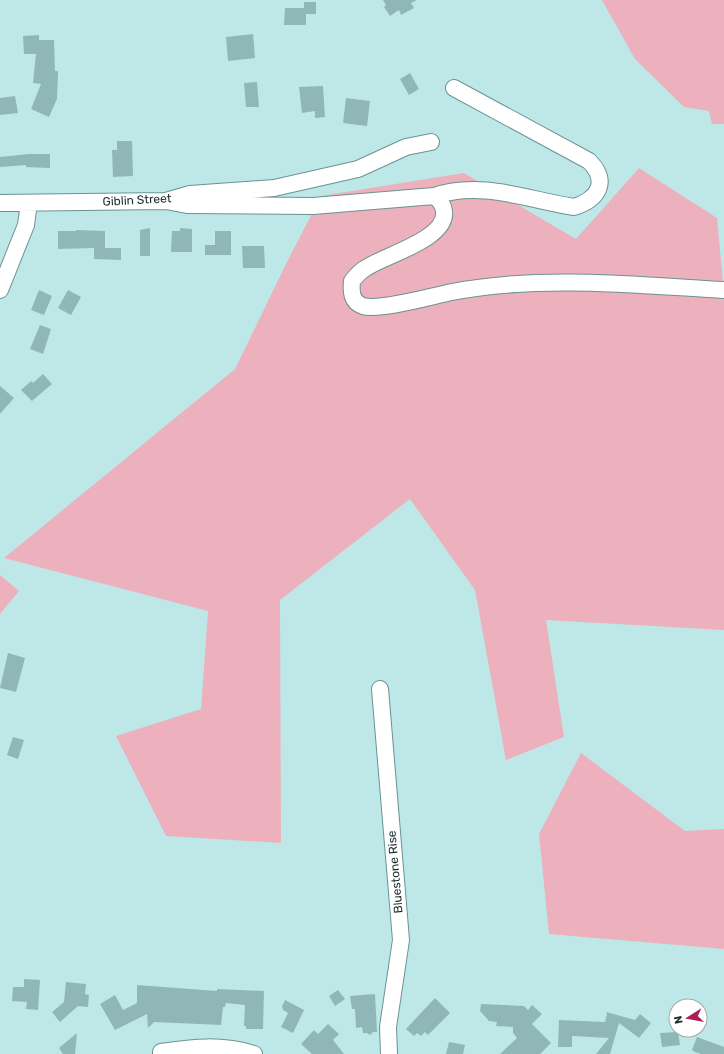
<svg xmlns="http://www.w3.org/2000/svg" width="724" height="1054" font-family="Rubik,sans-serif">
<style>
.green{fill:#ecb1bd}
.building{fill:#8fb7b7}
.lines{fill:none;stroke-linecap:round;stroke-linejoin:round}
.minor-casing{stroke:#6b9293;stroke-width:18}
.minor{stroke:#fff;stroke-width:16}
.labels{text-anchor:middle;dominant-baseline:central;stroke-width:3;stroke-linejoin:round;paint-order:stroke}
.street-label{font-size:12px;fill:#1c2d2d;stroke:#fff}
</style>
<rect width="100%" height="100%" fill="#bee8e8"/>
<path class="green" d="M 602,0 L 724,0 L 724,124 L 712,124 L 709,111 L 684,107 L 635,59 Z
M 639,168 L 717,218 L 724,293 L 724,630 L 546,620 L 564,737 L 506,760 L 475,590 L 410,499 L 280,600 L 281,843 L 166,836 L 116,736 L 201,709 L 208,611 L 4,558 L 235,369 L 286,264 L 321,196 L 464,173 L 576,239 Z
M 0,575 L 19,591 L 0,614 Z
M 581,753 L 685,831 L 724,829 L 724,949 L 549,934 L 539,834 Z"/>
<path class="building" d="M 383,0 L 417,0 L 411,3 L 414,8 L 401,15 L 399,10 L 390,16 L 384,7 L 386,5 Z
M 304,2 L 316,2 L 316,14 L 306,14 L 306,25 L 284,25 L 285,8 L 304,8 Z
M 253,34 L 255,58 L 228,61 L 226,37 Z
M 39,35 L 39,40 L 54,40 L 55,71 L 58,71 L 57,99 L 49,117 L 31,109 L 41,84 L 33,83 L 36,54 L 24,54 L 23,36 Z
M 410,73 L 419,89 L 409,95 L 400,79 Z
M 257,82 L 259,107 L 246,107 L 244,83 Z
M 323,86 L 325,117 L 315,118 L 315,111 L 302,113 L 299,87 Z
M 15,96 L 18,113 L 0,115 L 0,98 Z
M 346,98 L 370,101 L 367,126 L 343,123 Z
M 117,141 L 132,141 L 133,176 L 113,177 L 112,150 L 117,150 Z
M 29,154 L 50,154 L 50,168 L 26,167 L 26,165 L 0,167 L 0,157 Z
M 150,228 L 150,256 L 140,256 L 140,230 Z
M 180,228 L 192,229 L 192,252 L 171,252 L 172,231 L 180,231 Z
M 76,230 L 105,231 L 105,248 L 121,248 L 121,260 L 94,259 L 94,248 L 58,249 L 58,231 L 76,231 Z
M 215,231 L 231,231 L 231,255 L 205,255 L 205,245 L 215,245 Z
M 242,246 L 264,246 L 265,268 L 243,268 Z
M 39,290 L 52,296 L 44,315 L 31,310 Z
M 68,290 L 81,297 L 71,315 L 58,308 Z
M 40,325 L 51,329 L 43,354 L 30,349 Z
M 43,374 L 52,384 L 32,401 L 21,390 L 31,381 L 33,383 Z
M 0,386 L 14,398 L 0,414 Z
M 8,653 L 25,658 L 16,692 L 0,688 Z
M 13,737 L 24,740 L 18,759 L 7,755 Z
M 24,979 L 40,980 L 38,1010 L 26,1009 L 27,1002 L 12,1001 L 13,987 L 24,987 Z
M 66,982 L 86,984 L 85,994 L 89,995 L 88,1007 L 78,1006 L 60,1022 L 52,1012 L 64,1002 Z
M 137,985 L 217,991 L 217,989 L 264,991 L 263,1029 L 246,1029 L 246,1026 L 244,1026 L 245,1005 L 226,1003 L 225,1007 L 223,1007 L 221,1025 L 154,1022 L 148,1028 L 147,1014 L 115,1030 L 100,1004 L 115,995 L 123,1010 L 137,1003 Z
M 338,990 L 345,999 L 335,1006 L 329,996 Z
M 375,994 L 377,1032 L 373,1032 L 370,1035 L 367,1033 L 363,1033 L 362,1027 L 356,1028 L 355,1009 L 352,1009 L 350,996 Z
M 435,998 L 450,1013 L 428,1035 L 425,1032 L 421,1036 L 417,1033 L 414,1036 L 406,1029 Z
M 285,1000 L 304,1010 L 293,1033 L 281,1027 L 288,1013 L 283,1010 L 282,1006 Z
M 481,1004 L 524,1006 L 528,1010 L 532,1005 L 542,1014 L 532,1024 L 551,1043 L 540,1054 L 500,1054 L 517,1038 L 513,1033 L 513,1027 L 496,1026 L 497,1022 L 489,1021 L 480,1011 Z
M 606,1012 L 635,1020 L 640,1014 L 651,1023 L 639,1038 L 619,1023 L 610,1054 L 596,1054 L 609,1038 L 572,1036 L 572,1047 L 558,1047 L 559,1020 L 605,1022 L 607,1014 Z
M 328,1024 L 339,1034 L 333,1040 L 344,1054 L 312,1054 L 301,1044 L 314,1030 L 318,1034 Z
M 678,1032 L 680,1045 L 662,1047 L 660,1033 Z
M 77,1033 L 75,1054 L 63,1054 L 59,1048 Z
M 697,1037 L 724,1047 L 724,1054 L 701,1054 L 695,1052 L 692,1050 Z
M 449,1042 L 465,1045 L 463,1054 L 446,1054 Z"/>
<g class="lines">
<defs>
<path id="minor" d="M 434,196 C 482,180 528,200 574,207 C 599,199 609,181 589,161 L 454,88
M 166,201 L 187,205 L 313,206 L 434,196 C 440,200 443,204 444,211 C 448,239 385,255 366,268 C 360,271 356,276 352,281 C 351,291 351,302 363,306 C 380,311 432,296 452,292 C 539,275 636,285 724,290
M 0,203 L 166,201 L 190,194 L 274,188 L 358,169 L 406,147 L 431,142
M 0,290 L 26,225 L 29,203
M 380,689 L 401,940 L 388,1027 L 389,1054
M 161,1054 L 161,1052 C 193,1047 222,1044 254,1054"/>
</defs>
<use href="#minor" class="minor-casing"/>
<use href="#minor" class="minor"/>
</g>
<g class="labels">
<g class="street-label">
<text transform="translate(137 200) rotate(-3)">Giblin Street</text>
<text transform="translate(395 872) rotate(-95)">Bluestone Rise</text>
</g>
</g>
<g transform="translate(688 1018) rotate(259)"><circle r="19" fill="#ffffff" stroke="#a4abab"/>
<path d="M0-3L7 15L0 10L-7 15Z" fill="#ae1e54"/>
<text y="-6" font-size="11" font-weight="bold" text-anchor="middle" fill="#1c2d2d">N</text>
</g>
</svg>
